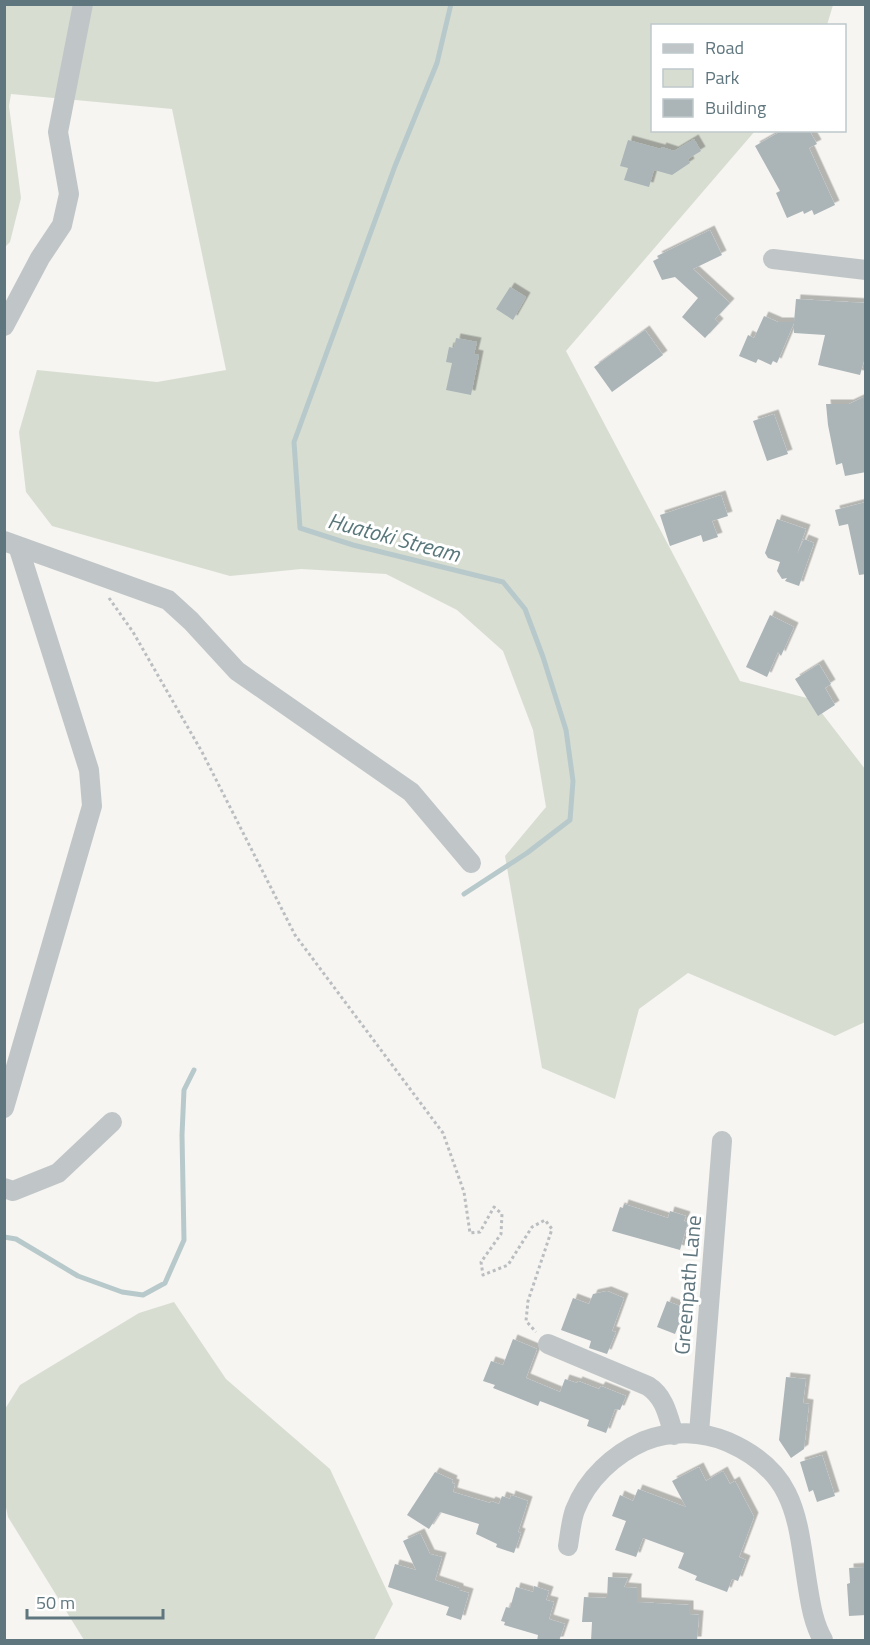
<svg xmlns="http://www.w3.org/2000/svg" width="870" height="1645" font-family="'Titillium Web',sans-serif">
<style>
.green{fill:#d8ddd2}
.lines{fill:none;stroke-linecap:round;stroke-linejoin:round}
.stream{stroke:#b8c9cb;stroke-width:5}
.building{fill:#abb5b8;filter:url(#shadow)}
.path{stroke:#babec0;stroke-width:3;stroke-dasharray:3 3;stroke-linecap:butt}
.minor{stroke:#c0c6c8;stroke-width:20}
.labels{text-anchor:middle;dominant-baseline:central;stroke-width:6;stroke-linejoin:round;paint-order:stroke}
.street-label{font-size:21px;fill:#5f767e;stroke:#fff}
.water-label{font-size:22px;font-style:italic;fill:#59777b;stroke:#fff}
</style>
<defs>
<filter id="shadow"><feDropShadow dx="4.5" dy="-4.5" stdDeviation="0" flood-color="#0004"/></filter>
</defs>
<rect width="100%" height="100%" fill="#f6f5f1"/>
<path class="green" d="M 5,5 L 833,5 L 827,25 L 652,26 L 652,130 L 755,131 L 566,351 L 740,681 L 811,699 L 865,769 L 865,1022 L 835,1036 L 688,973 L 639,1009 L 615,1099 L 542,1068 L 505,856 L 546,807 L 533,730 L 503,651 L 457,610 L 386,574 L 301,569 L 230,576 L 52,526 L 26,492 L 19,432 L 37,370 L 157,382 L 226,370 L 172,109 L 11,94 L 9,106 L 21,198 L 10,242 L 5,247 Z
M 174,1302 L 226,1379 L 330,1469 L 393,1604 L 374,1640 L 84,1640 L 8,1517 L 4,1498 L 5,1409 L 20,1385 L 139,1313 Z"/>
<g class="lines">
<path class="stream" d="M 451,4 L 437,63 L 395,166 L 294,442 L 300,528 L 353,545 L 503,582 L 525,609 L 543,657 L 566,730 L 573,781 L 570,820 L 527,853 L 464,894
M 4,1237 L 16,1239 L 78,1276 L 122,1292 L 143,1295 L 165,1283 L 184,1240 L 182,1135 L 184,1090 L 194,1070"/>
</g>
<path class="building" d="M 783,130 L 809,130 L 817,144 L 809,148 L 835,205 L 814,215 L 812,210 L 804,214 L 803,211 L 787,218 L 776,193 L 780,191 L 755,146 Z
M 694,139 L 701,151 L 688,159 L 690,163 L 672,175 L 654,170 L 649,187 L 624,180 L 628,168 L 620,166 L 628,140 L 661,149 L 662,147 L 674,151 Z
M 710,230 L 722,255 L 693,269 L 730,303 L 715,319 L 719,323 L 705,338 L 682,317 L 698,298 L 675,277 L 662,280 L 653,261 L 659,258 L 657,256 Z
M 510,287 L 526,297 L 513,320 L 496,309 Z
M 796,299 L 866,303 L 866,354 L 860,375 L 818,365 L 825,335 L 794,333 L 794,323 L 777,363 L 773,361 L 771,365 L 758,359 L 756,363 L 739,356 L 748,335 L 754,338 L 764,316 L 778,322 L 794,322 Z
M 645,330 L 663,355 L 612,392 L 594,367 Z
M 456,338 L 477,342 L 474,354 L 479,355 L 471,395 L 446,390 L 452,363 L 446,362 L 449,347 L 454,348 Z
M 866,396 L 866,472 L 845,476 L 842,463 L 836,465 L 828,425 L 826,404 L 849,404 Z
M 774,414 L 788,454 L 767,461 L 753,421 Z
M 721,495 L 728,516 L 712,521 L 718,537 L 703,542 L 701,535 L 670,546 L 660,515 Z
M 866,502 L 866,574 L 859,575 L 848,524 L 839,526 L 835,510 Z
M 777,519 L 806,529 L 797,554 L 804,539 L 814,543 L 799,586 L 785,581 L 787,578 L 782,579 L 777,571 L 780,562 L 768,558 L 765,553 Z
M 770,615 L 794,627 L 781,656 L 778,652 L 767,677 L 746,667 Z
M 819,664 L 831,684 L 825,688 L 835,705 L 818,716 L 795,679 Z
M 624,1204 L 668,1218 L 670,1211 L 686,1216 L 684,1221 L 688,1222 L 680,1250 L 612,1231 L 620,1207 L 623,1208 Z
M 607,1291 L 624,1298 L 612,1331 L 616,1332 L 607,1354 L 589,1348 L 591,1341 L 561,1330 L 573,1298 L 589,1304 L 593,1294 Z
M 667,1301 L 685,1308 L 675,1334 L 657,1327 Z
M 513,1339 L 537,1349 L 526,1378 L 560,1392 L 565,1379 L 577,1383 L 578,1381 L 599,1389 L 601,1386 L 626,1396 L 620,1410 L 615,1409 L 606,1433 L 587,1426 L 589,1420 L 540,1401 L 538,1406 L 493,1388 L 495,1385 L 483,1381 L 491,1361 L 503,1365 Z
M 786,1377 L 806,1379 L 803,1403 L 809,1404 L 804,1449 L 791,1458 L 779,1440 Z
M 822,1455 L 835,1496 L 817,1502 L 813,1490 L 809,1492 L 800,1462 Z
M 699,1467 L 706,1481 L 723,1471 L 730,1484 L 735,1481 L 754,1517 L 739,1557 L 746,1560 L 738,1581 L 732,1579 L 727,1592 L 695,1580 L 697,1576 L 678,1568 L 684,1553 L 643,1538 L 636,1557 L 615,1550 L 626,1521 L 612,1516 L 620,1495 L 633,1501 L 638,1489 L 686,1507 L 672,1481 Z
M 435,1472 L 453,1480 L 452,1483 L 455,1484 L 453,1492 L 490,1503 L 491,1501 L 499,1504 L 502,1496 L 510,1499 L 511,1495 L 528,1501 L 518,1532 L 521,1533 L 514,1553 L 496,1547 L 497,1544 L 476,1534 L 479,1524 L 440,1512 L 429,1529 L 407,1515 Z
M 420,1533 L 430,1554 L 442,1557 L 435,1580 L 459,1588 L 459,1590 L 469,1593 L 461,1620 L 446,1615 L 449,1607 L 388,1587 L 395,1564 L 416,1570 L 403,1541 Z
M 866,1567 L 866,1615 L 849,1616 L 847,1584 L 850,1583 L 849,1568 Z
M 608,1577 L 628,1578 L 624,1587 L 637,1588 L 637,1602 L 689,1605 L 689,1614 L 699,1615 L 697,1641 L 591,1641 L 592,1622 L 582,1622 L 584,1597 L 607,1598 Z
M 534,1586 L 549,1591 L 546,1600 L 554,1602 L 549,1619 L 565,1624 L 559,1641 L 537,1641 L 538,1635 L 504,1625 L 505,1622 L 501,1621 L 506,1607 L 510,1608 L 516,1587 L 533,1592 Z"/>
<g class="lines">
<path class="path" d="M 109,598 L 133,632 L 202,752 L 295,935 L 443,1133 L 464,1192 L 470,1233 L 480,1232 L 494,1207 L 502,1214 L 501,1234 L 481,1262 L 483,1275 L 508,1265 L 532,1227 L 545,1220 L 552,1229 L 528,1301 L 526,1321 L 536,1332"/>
<path class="minor" d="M 773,259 L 866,270
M 4,326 L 40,258 L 62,225 L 69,194 L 58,132 L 83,4
M 4,541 L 168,600 L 191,621 L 237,671 L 411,792 L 471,863
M 4,1108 L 92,806 L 89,770 L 18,546
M 4,1188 L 13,1191 L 58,1173 L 112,1122
M 548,1344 L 648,1386 C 665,1397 668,1416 674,1435
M 699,1433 L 722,1141
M 568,1546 C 570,1534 571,1521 575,1510 C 587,1479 614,1454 644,1441 C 671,1430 702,1431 728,1442 C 799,1473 797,1522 808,1588 C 811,1607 814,1624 823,1640"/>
</g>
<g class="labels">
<g class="street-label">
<text transform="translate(687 1285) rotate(-85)">Greenpath Lane</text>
</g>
<g class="water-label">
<text transform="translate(394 537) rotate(15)">Huatoki Stream</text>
</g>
</g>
<rect width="870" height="1645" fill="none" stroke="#5f767e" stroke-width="12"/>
<rect x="651" y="24" width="195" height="108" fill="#ffffff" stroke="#bfc8cb" stroke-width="1.5"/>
<rect x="663" y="44" width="30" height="9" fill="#c0c6c8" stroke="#bfc8cb" stroke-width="1.5"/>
<text x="705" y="54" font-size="18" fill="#5f767e">Road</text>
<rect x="663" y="69" width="30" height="18" fill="#d8ddd2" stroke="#bfc8cb" stroke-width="1.5"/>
<text x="705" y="84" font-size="18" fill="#5f767e">Park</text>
<rect x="663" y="99" width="30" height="18" fill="#abb5b8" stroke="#bfc8cb" stroke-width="1.5"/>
<text x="705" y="114" font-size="18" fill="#5f767e">Building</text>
<path d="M27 1609v9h136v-9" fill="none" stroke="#5f767e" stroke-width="3"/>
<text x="36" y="1609" font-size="18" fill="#5f767e" stroke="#ffffff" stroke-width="4.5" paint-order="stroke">50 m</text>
</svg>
